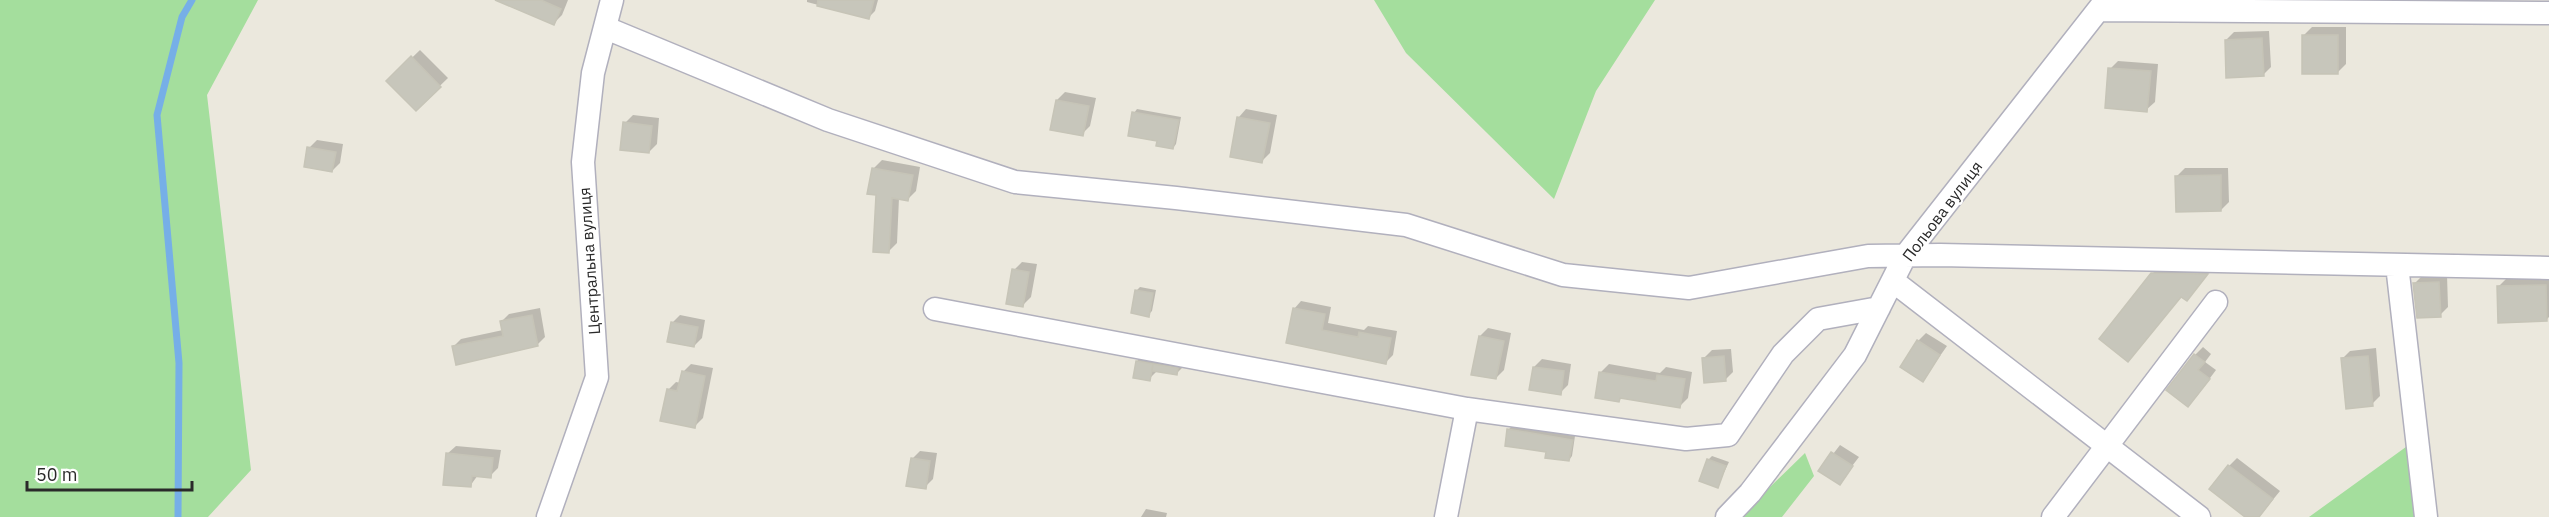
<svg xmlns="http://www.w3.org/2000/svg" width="2549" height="517" font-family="'IBM Plex Sans',sans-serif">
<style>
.green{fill:#a4de9d}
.shadow{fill:#0003}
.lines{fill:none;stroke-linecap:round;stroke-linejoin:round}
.stream{stroke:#76afe7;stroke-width:7}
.building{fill:#c7c6bb;stroke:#c6c4b7;stroke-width:1.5}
.street-casing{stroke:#b1b0bd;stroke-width:25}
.street{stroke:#fff;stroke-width:22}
.labels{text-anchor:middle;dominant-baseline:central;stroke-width:4.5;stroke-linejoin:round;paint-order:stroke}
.street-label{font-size:16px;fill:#2a2a2a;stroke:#fff}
</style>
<rect width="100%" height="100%" fill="#ebe8dd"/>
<path class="green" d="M 0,0 L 258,0 L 207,95 L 251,470 L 208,517 L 0,517 Z
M 1374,0 L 1655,0 L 1596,91 L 1554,199 L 1406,53 Z
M 2417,439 L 2426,517 L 2309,517 Z
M 1805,453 L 1814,476 L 1782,517 L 1739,517 Z"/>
<path class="shadow" d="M 531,0 L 568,0 L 562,15 L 554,23 Z
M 807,0 L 878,0 L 875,11 L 868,18 L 807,2 Z
M 2312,27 L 2346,27 L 2346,64 L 2338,72 L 2304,35 Z
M 2269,31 L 2271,67 L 2263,75 L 2226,40 L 2234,32 Z
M 420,50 L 448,78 L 416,109 L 388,81 Z
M 2118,61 L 2158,64 L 2155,102 L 2146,110 L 2110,69 Z
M 1065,92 L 1096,98 L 1090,126 L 1082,134 L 1057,100 Z
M 1137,109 L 1181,117 L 1176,144 L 1173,148 L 1159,140 L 1134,113 Z
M 1246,109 L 1277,115 L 1270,153 L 1262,161 L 1232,156 L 1239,117 Z
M 633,115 L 659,118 L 657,144 L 649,152 L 625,123 Z
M 317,140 L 343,144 L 340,163 L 332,171 L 309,148 Z
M 882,160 L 920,167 L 916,191 L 908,199 L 899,198 L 897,243 L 889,251 L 877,194 L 869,192 L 874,168 Z
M 2185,168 L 2228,168 L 2229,202 L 2221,210 L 2177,176 Z
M 1022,262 L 1037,264 L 1031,297 L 1023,305 L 1014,270 Z
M 2164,262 L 2217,263 L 2186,299 L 2182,296 L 2128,360 L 2152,274 Z
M 2447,275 L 2448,307 L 2440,315 L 2414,284 L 2422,276 Z
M 2549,277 L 2549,317 L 2546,320 L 2499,286 L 2507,278 Z
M 1140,287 L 1156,290 L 1152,311 L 1148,315 L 1136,291 Z
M 1301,301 L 1331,307 L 1328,323 L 1364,330 L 1368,326 L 1397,331 L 1393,355 L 1386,362 L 1288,342 L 1294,309 Z
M 540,308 L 545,337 L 537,345 L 453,347 L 461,339 L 503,330 L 501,322 L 509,314 Z
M 680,315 L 705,320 L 702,338 L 694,346 L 672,323 Z
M 1488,328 L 1511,333 L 1504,370 L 1496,378 L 1480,336 Z
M 1926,333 L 1947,346 L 1923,380 L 1918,341 Z
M 2203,347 L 2211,354 L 2205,362 L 2216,370 L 2196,397 L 2195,355 Z
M 2376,348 L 2380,396 L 2372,404 L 2342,359 L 2350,351 Z
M 1731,349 L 1733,372 L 1725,380 L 1704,358 L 1712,350 Z
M 1145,353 L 1184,366 L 1176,374 L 1158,370 L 1149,379 L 1137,361 Z
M 1542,359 L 1571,364 L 1568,385 L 1560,393 L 1534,367 Z
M 691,364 L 713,368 L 703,418 L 695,426 L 668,390 L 676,382 L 681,383 L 683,372 Z
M 1609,364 L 1660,373 L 1666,367 L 1692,372 L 1688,398 L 1680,406 L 1622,397 L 1619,401 L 1601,372 Z
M 1512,426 L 1575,436 L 1572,456 L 1569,460 L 1548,450 L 1508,430 Z
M 1840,445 L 1859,457 L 1839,483 L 1820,471 Z
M 456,446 L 501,450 L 498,468 L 490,476 L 478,475 L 470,486 L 447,454 Z
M 920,451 L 937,453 L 933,479 L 925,487 L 912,459 Z
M 1712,456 L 1729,462 L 1717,487 L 1708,460 Z
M 2237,458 L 2280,491 L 2259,517 L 2248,517 L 2229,466 Z
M 1146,509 L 1167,513 L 1166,517 L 1141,517 Z"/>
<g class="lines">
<path class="stream" d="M 178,517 L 179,363 L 157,115 L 182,17 L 192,0"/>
</g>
<path class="building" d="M 495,0 L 541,0 L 561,9 L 554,25 Z
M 818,0 L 874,0 L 869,19 L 817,6 Z
M 2302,35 L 2338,35 L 2338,74 L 2302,74 Z
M 2262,38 L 2264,76 L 2226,78 L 2225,40 Z
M 411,56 L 441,87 L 416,111 L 386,81 Z
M 2108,68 L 2151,71 L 2147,112 L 2105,108 Z
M 1056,100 L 1089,106 L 1083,136 L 1050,130 Z
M 1132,112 L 1179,120 L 1173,149 L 1156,146 L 1157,141 L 1128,136 Z
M 1237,117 L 1270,123 L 1262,163 L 1230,157 Z
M 623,122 L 652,126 L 649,153 L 620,150 Z
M 307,147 L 336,152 L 332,172 L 304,167 Z
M 872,168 L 913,175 L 908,201 L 892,198 L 889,253 L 873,252 L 876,195 L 867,194 Z
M 2221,175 L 2221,211 L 2176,212 L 2175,176 Z
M 1012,269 L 1029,272 L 1023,307 L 1006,304 Z
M 2151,273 L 2208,274 L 2187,301 L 2181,297 L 2128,362 L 2099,339 Z
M 2439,282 L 2441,317 L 2417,318 L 2413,283 Z
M 2546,285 L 2547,321 L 2498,323 L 2497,286 Z
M 1135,290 L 1153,293 L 1149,317 L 1131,313 Z
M 1293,308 L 1325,314 L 1322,330 L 1358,337 L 1359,332 L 1391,338 L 1386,364 L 1286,343 Z
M 532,315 L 538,346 L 456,365 L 452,346 L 503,336 L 500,321 Z
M 671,322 L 698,327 L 694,347 L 667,342 Z
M 1479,336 L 1504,341 L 1496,379 L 1471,375 Z
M 1917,340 L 1940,355 L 1923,382 L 1900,367 Z
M 2194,354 L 2205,362 L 2198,370 L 2210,379 L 2188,407 L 2166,390 Z
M 1724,356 L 1726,381 L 1704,383 L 1702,358 Z
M 2368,356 L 2373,406 L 2346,409 L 2341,358 Z
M 1136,361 L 1153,364 L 1150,381 L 1133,378 Z
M 1153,364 L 1178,368 L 1177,375 L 1152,371 Z
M 1533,367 L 1564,371 L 1561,395 L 1529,390 Z
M 682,371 L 705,376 L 695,428 L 660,421 L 667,389 L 677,391 Z
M 1599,372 L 1656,381 L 1657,375 L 1685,379 L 1680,408 L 1620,398 L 1619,402 L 1595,398 Z
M 1507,429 L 1573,440 L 1569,461 L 1545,458 L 1546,452 L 1505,446 Z
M 1831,452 L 1853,466 L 1840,485 L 1818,471 Z
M 446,453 L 493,458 L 491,478 L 472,476 L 471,487 L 443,485 Z
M 911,458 L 930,461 L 926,489 L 906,486 Z
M 1707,459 L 1726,466 L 1718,488 L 1699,481 Z
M 2228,465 L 2273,499 L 2259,517 L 2245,517 L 2209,489 Z"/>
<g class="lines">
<defs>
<path id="street" d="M 2099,10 L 2549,13
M 606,28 L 828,120 L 1015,182 L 1176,198 L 1406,225 L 1563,275 L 1689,288 L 1868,256 L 1940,255 L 2549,268
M 2397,265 L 2426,517
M 1893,281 L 2199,517
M 935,309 L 1467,409 L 1686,439 L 1728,435 L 1783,354 L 1818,319 L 1879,308
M 548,517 L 597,377 L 583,162 L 593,73 L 612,0
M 1446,517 L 1467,409
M 1727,517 L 1750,493 L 1855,355 L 1905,256 L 2106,0
M 2053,517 L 2216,302"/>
</defs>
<use href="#street" class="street-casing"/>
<use href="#street" class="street"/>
</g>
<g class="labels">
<g class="street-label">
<text transform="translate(1942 211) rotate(-53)">Польова вулиця</text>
<text transform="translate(589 261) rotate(-94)">Центральна вулиця</text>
</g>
</g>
<path d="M27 481v9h165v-9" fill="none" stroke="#2a2a2a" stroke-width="3"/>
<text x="36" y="481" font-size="18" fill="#2a2a2a" stroke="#ffffff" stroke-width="4.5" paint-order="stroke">50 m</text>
</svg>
